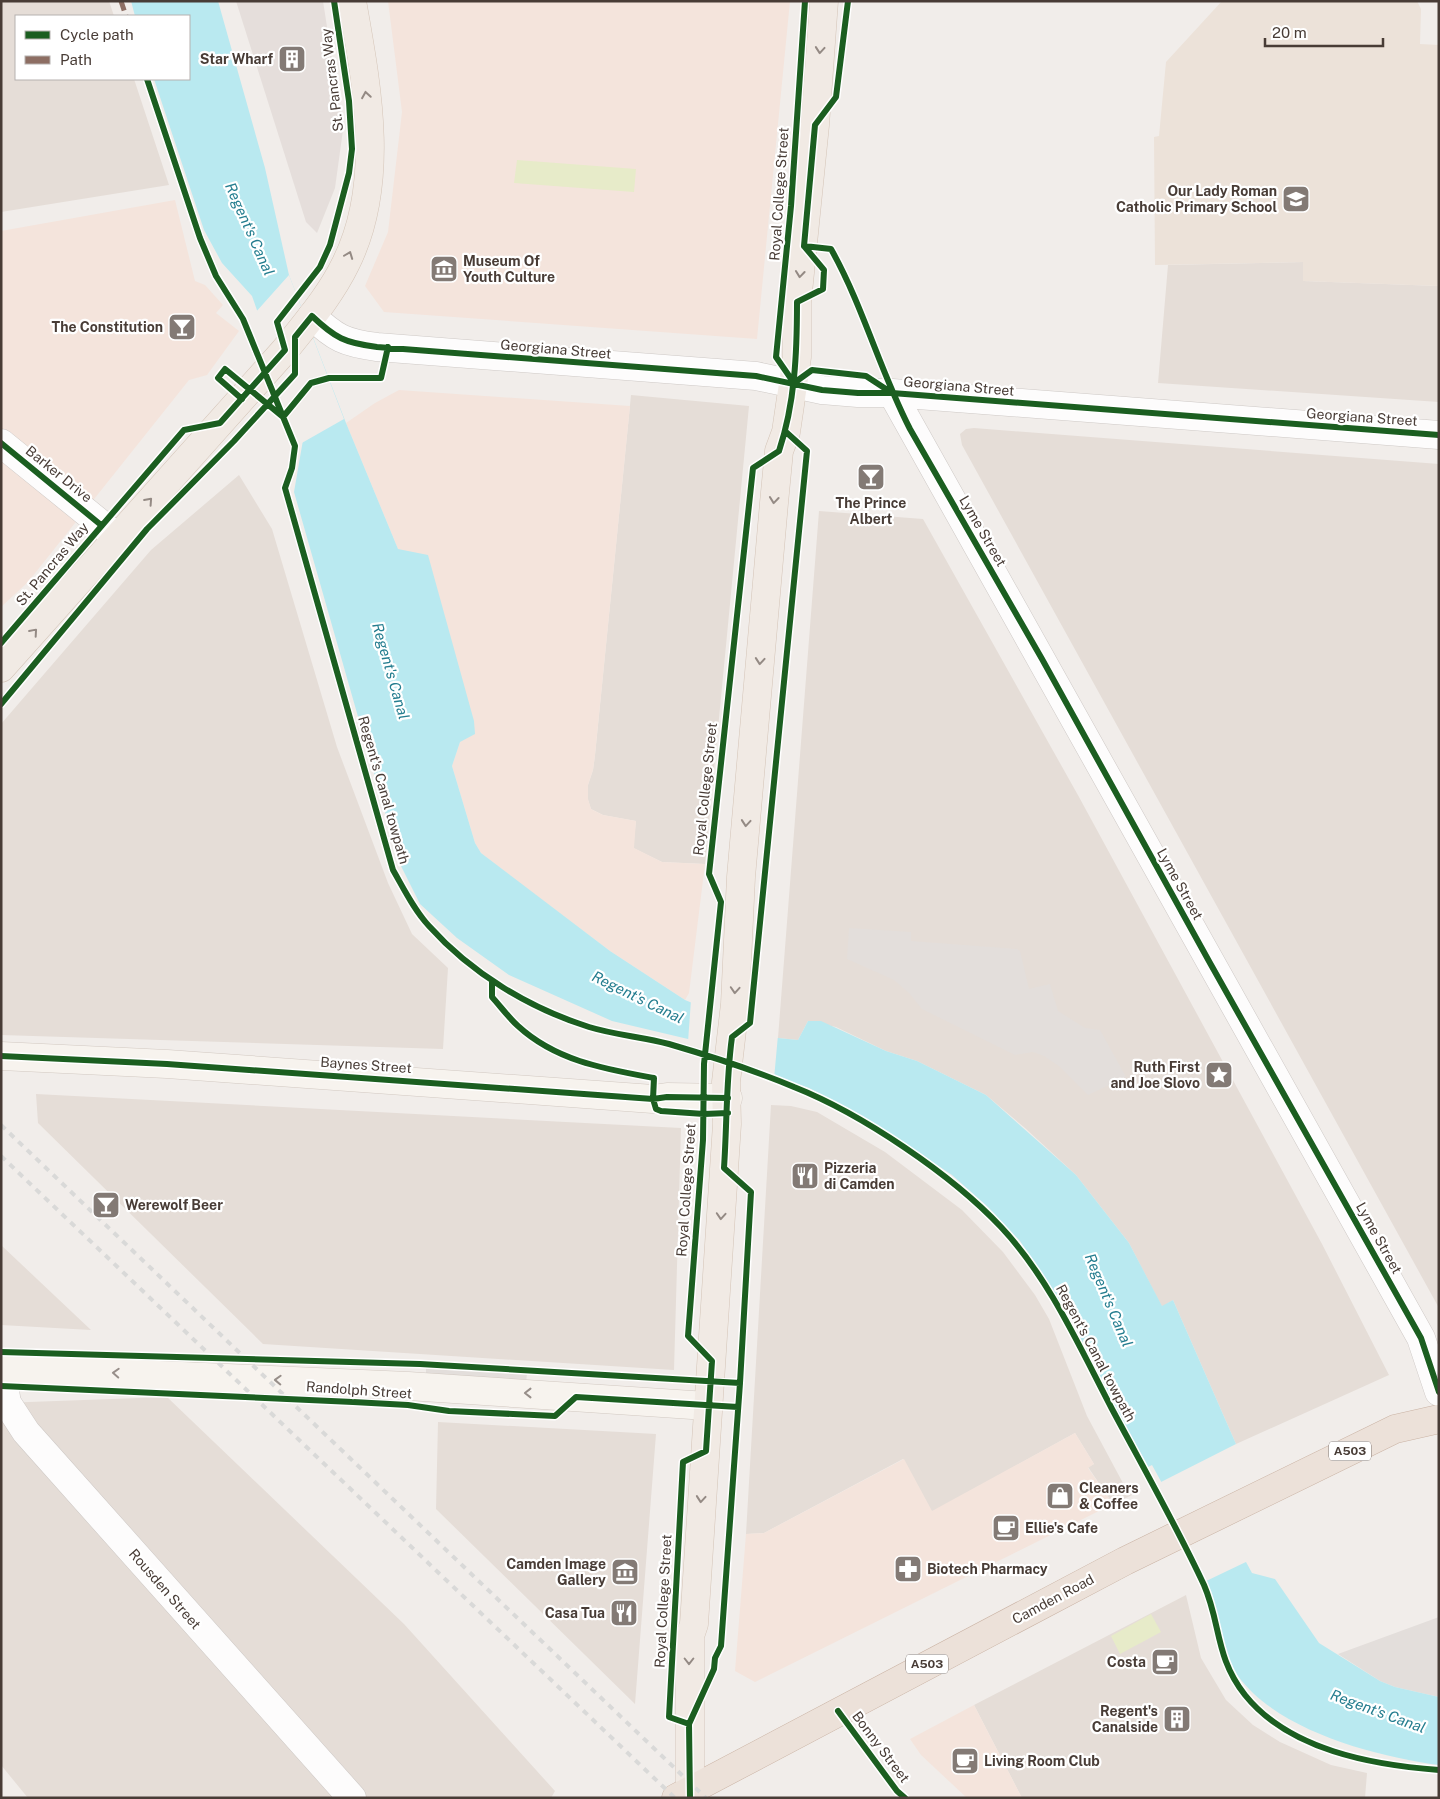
<svg xmlns="http://www.w3.org/2000/svg" width="1440" height="1799" font-family="'Public Sans',sans-serif">
<style>
.residential{fill:#e5ddd7}
.commercial{fill:#f4e4dc}
.industrial{fill:#e5dedb}
.education{fill:#ece2d9}
.green{fill:#e7ebc9}
.parking{fill:#e3dedb}
.water{fill:#b9e9f0}
.pier{fill:#f1edea}
.lines{fill:none;stroke-linecap:round;stroke-linejoin:round}
.street-casing{stroke:#cec9c6;stroke-width:29}
.secondary-casing{stroke:#d2c9c2;stroke-width:29}
.primary-casing{stroke:#d4c4b7;stroke-width:29}
.highway-casing{stroke:#cab3a4;stroke-width:29}
.street{stroke:#fdfcfc;stroke-width:28}
.secondary{stroke:#f7f3ee;stroke-width:28}
.primary{stroke:#f1eae4;stroke-width:28}
.highway{stroke:#ece1d9;stroke-width:28}
.rail{stroke:#d9d9d8;stroke-width:4;stroke-dasharray:6 6;stroke-linecap:butt}
.quiet{stroke:#8d6e63;stroke-width:5;stroke-dasharray:10 5;stroke-linecap:butt}
.cycleway-casing{stroke:#fff;stroke-width:9}
.cycleway{stroke:#1b5e20;stroke-width:6}
.oneway{stroke:#948a84}
.oneway2{stroke:#978e89}
.labels{text-anchor:middle;dominant-baseline:central;stroke-width:4.5;stroke-linejoin:round;paint-order:stroke}
.shield{fill:#fff;stroke:#7f7672;stroke-width:1}
.shield-label{font-size:12px;font-weight:bold;fill:#483c36}
.poi-label{font-size:14px;font-weight:bold;fill:#483c36;stroke:#fff;text-anchor:end}
.street-label{font-size:14px;fill:#483c36;stroke:#fff}
.water-label{font-size:15px;font-style:italic;fill:#247d8f;stroke:#fff}
</style>
<rect width="100%" height="100%" fill="#f1edea"/>
<path class="residential" d="M 1,1 L 109,1 L 114,16 L 16,16 L 16,79 L 134,79 L 169,185 L 1,212 Z
M 1304,262 L 1304,281 L 1439,286 L 1439,402 L 1158,383 L 1168,265 Z
M 631,395 L 749,406 L 705,864 L 662,862 L 633,848 L 636,821 L 603,815 L 591,809 L 588,800 L 588,785 L 593,770 L 595,755 Z
M 974,428 L 1439,464 L 1439,1308 L 962,445 L 960,434 L 966,429 Z
M 239,475 L 272,529 L 337,747 L 388,883 L 412,934 L 448,968 L 443,1049 L 1,1035 L 1,724 L 151,550 Z
M 819,511 L 923,519 L 1079,797 L 1322,1244 L 1389,1375 L 1236,1444 L 1173,1300 L 1162,1307 L 1129,1243 L 1076,1175 L 1025,1128 L 986,1095 L 917,1061 L 886,1051 L 836,1027 L 808,1021 L 798,1040 L 778,1038 Z
M 36,1094 L 681,1128 L 674,1370 L 263,1344 L 38,1123 Z
M 771,1105 L 791,1106 L 817,1112 L 885,1152 L 962,1210 L 1003,1252 L 1035,1295 L 1049,1319 L 1087,1416 L 1124,1485 L 1132,1495 L 1113,1504 L 1088,1467 L 1094,1464 L 1075,1433 L 932,1512 L 903,1459 L 764,1533 L 746,1534 Z
M 1,1245 L 91,1330 L 1,1325 Z
M 167,1397 L 404,1624 L 555,1791 L 551,1798 L 28,1798 L 1,1765 L 1,1403 Z
M 438,1422 L 656,1434 L 635,1704 L 436,1509 Z
M 1186,1595 L 1201,1658 L 1226,1700 L 1253,1725 L 1280,1742 L 1331,1765 L 1367,1773 L 1365,1798 L 1022,1798 L 974,1705 Z"/>
<path class="commercial" d="M 388,1 L 790,1 L 757,339 L 384,312 L 365,286 L 388,232 L 402,112 Z
M 175,200 L 195,281 L 205,285 L 223,305 L 216,313 L 239,331 L 207,375 L 189,380 L 28,582 L 1,607 L 1,231 Z
M 399,390 L 630,406 L 595,755 L 593,770 L 588,785 L 588,799 L 591,809 L 603,815 L 636,821 L 634,848 L 662,862 L 705,864 L 689,993 L 685,1000 L 610,951 L 526,888 L 481,853 L 475,843 L 452,766 L 460,742 L 398,549 L 346,423 L 375,403 Z
M 1075,1433 L 1094,1464 L 1088,1468 L 1113,1504 L 755,1682 L 735,1671 L 746,1534 L 764,1533 L 904,1459 L 932,1511 Z
M 974,1705 L 991,1738 L 1022,1798 L 967,1798 L 921,1755 L 910,1739 Z"/>
<path class="industrial" d="M 236,1 L 323,1 L 343,130 L 335,188 L 317,233 L 306,222 Z"/>
<path class="education" d="M 1222,1 L 1417,1 L 1421,9 L 1420,44 L 1439,45 L 1439,286 L 1303,281 L 1303,262 L 1155,265 L 1154,137 L 1159,136 L 1166,62 Z"/>
<path class="green" d="M 517,160 L 636,169 L 634,192 L 514,183 Z
M 1151,1614 L 1161,1632 L 1120,1654 L 1111,1636 Z"/>
<path class="parking" d="M 849,928 L 911,932 L 911,941 L 1017,949 L 1020,951 L 1029,989 L 1050,984 L 1058,1011 L 1085,1028 L 1100,1030 L 1126,1077 L 1088,1095 L 1059,1066 L 1044,1056 L 1033,1052 L 1015,1055 L 922,1009 L 909,993 L 894,980 L 847,959 Z
M 426,1367 L 527,1374 L 526,1382 L 426,1376 Z
M 1439,1617 L 1439,1697 L 1395,1687 L 1380,1681 L 1338,1654 Z"/>
<path class="water" d="M 131,1 L 218,1 L 265,168 L 289,275 L 346,423 L 398,549 L 428,555 L 474,721 L 475,734 L 460,742 L 452,766 L 475,843 L 481,853 L 610,951 L 685,1000 L 778,1038 L 798,1040 L 808,1021 L 821,1021 L 886,1051 L 917,1061 L 986,1095 L 1076,1175 L 1129,1243 L 1162,1306 L 1173,1300 L 1236,1444 L 1246,1562 L 1252,1573 L 1275,1579 L 1319,1643 L 1380,1681 L 1395,1687 L 1439,1697 L 1439,1765 C 1375,1756 1278,1731 1238,1676 C 1220,1650 1216,1612 1205,1583 C 1190,1543 1173,1502 1152,1465 L 1148,1467 L 1087,1354 L 1075,1326 L 1020,1241 L 988,1207 L 952,1175 L 872,1122 L 809,1088 L 773,1076 L 688,1039 L 612,1021 L 509,975 L 457,938 L 420,904 L 400,864 L 294,492 L 303,440 L 252,296 L 222,263 L 204,230 L 154,79 L 189,79 L 189,16 L 135,16 Z"/>
<path class="pier" d="M 289,275 L 344,419 L 300,444 L 300,440 L 255,313 Z
M 691,1000 L 778,1035 L 774,1079 L 688,1042 Z
M 1236,1444 L 1239,1450 L 1248,1561 L 1202,1583 L 1159,1483 Z"/>
<g class="lines">
<defs>
<path id="street" d="M 312,316 C 335,338 345,343 377,347 L 756,376 L 822,390 L 858,393 L 892,393 L 1439,435
M 892,393 L 1421,1338 L 1439,1392
M 1,443 L 117,537
M 1,1368 L 7,1403 L 26,1432 L 352,1798"/>
<path id="secondary" d="M 1,1056 L 167,1064 L 653,1099 L 667,1097 L 728,1098
M 1,1368 L 408,1386 L 707,1406"/>
<path id="primary" d="M 1,668 L 285,350 C 307,322 330,296 346,263 C 386,182 367,86 352,1
M 690,1798 L 690,1636 L 694,1624 L 727,1124 L 726,1082 L 735,1004 L 741,877 L 774,503 L 779,451 L 786,432 L 797,357 L 797,302 L 815,125 L 824,1"/>
<path id="highway" d="M 676,1798 L 1125,1561 L 1395,1429 L 1439,1419"/>
</defs>
<use href="#street" class="street-casing"/>
<use href="#secondary" class="secondary-casing"/>
<use href="#primary" class="primary-casing"/>
<use href="#highway" class="highway-casing"/>
<use href="#street" class="street"/>
<use href="#secondary" class="secondary"/>
<use href="#primary" class="primary"/>
<use href="#highway" class="highway"/>
<path class="rail" d="M 1,1125 L 706,1798
M 1,1156 L 675,1798"/>
<path class="quiet" d="M 121,1 L 126,16"/>
<defs>
<path id="cycleway" d="M 147,79 L 200,238 L 216,276 L 243,319 L 295,446 L 292,468 L 285,488 L 393,870 C 404,889 414,910 429,926 C 471,973 529,1008 589,1027 C 615,1035 643,1037 669,1044 C 710,1056 754,1070 794,1087 C 862,1114 951,1174 1001,1227 C 1049,1278 1079,1346 1112,1409 C 1143,1467 1176,1525 1204,1585 C 1221,1624 1215,1657 1245,1695 C 1289,1750 1372,1765 1439,1770
M 804,246 L 831,249 C 863,306 880,371 910,429 L 1042,659 L 1210,963 L 1421,1338 L 1439,1392
M 794,383 L 776,357 L 791,206 L 805,1
M 794,383 L 812,370 L 866,376 L 892,393
M 242,399 L 218,378 L 225,369 L 283,417 L 311,383 L 329,378 L 381,378 L 388,347
M 1,443 L 101,525
M 1,643 L 184,430 L 220,423 L 285,350 L 277,322 L 320,267 L 330,245 L 349,173 L 352,149 L 349,101 L 334,1
M 1,704 L 147,529 L 234,441 L 295,374 L 295,337 L 312,316 C 335,338 345,343 377,347 L 756,376 L 822,390 L 858,393 L 892,393 L 1439,435
M 492,981 L 492,997 C 501,1007 509,1018 518,1026 C 556,1061 605,1069 654,1078 L 653,1099 L 656,1109 L 661,1111 L 704,1114 L 728,1113
M 1,1056 L 167,1064 L 653,1099 L 667,1097 L 728,1098
M 1,1352 L 420,1364 L 740,1383
M 1,1386 L 353,1402 L 408,1405 L 449,1411 L 555,1416 L 576,1397 L 738,1407
M 838,1711 L 897,1791 L 905,1798
M 689,1724 L 669,1717 L 683,1462 L 706,1451 L 712,1361 L 688,1336 L 703,1140 L 704,1064 L 721,902 L 709,874 L 753,468 L 779,451 C 795,403 797,353 797,302 L 823,289 L 824,270 L 804,246 L 815,125 L 836,97 L 848,1
M 690,1798 L 689,1724 L 714,1669 L 715,1658 L 721,1646 L 740,1383 L 751,1192 L 724,1168 C 727,1124 726,1080 732,1037 L 750,1023 L 807,451 L 786,432"/>
</defs>
<use href="#cycleway" class="cycleway-casing"/>
<use href="#cycleway" class="cycleway"/>
</g>
<defs><path id="oneway-chevron" d="M-2-3.5L2.5 0L-2 3.5" fill="none" stroke-width="1.6" stroke-linecap="round" stroke-linejoin="round" transform="scale(1.25)"/></defs>
<g class="oneway">
<use href="#oneway-chevron" transform="translate(820 50) rotate(95)"/>
<use href="#oneway-chevron" transform="translate(366 95) rotate(-99)"/>
<use href="#oneway-chevron" transform="translate(349 255) rotate(-69)"/>
<use href="#oneway-chevron" transform="translate(800 274) rotate(96)"/>
<use href="#oneway-chevron" transform="translate(774 500) rotate(96)"/>
<use href="#oneway-chevron" transform="translate(149 501) rotate(-48)"/>
<use href="#oneway-chevron" transform="translate(34 632) rotate(-49)"/>
<use href="#oneway-chevron" transform="translate(760 661) rotate(95)"/>
<use href="#oneway-chevron" transform="translate(746 823) rotate(95)"/>
<use href="#oneway-chevron" transform="translate(735 990) rotate(94)"/>
<use href="#oneway-chevron" transform="translate(721 1216) rotate(94)"/>
<use href="#oneway-chevron" transform="translate(701 1499) rotate(95)"/>
<use href="#oneway-chevron" transform="translate(689 1661) rotate(90)"/>
</g>
<g class="oneway2">
<use href="#oneway-chevron" transform="translate(116 1373) rotate(-177)"/>
<use href="#oneway-chevron" transform="translate(278 1380) rotate(-178)"/>
<use href="#oneway-chevron" transform="translate(528 1393) rotate(-180)"/>
</g>
<defs>
<symbol id="building-square" viewBox="-11 -11 22 22"><rect x="-9" y="-9" width="18" height="18" rx="4" fill="#837a75" stroke="#fff"/><path d="M-4-6H4V6H1V3H-1V6H-4ZM-2.5-4.3h1.7v1.8h-1.7ZM.8-4.3h1.7v1.8H.8ZM-2.5-1h1.7V.8h-1.7ZM.8-1h1.7V.8H.8Z" fill="#fff"/></symbol>
<symbol id="school-square" viewBox="-11 -11 22 22"><rect x="-9" y="-9" width="18" height="18" rx="4" fill="#837a75" stroke="#fff"/><path d="M0-5L7-2L0 1L-7-2ZM-4 1L0 2.5L4 1V4Q0 6-4 4Z" fill="#fff"/></symbol>
<symbol id="museum-square" viewBox="-11 -11 22 22"><rect x="-9" y="-9" width="18" height="18" rx="4" fill="#837a75" stroke="#fff"/><path d="M0-6L6-3V-2H-6V-3ZM-5-1h2V3h-2ZM-1-1h2V3h-2ZM3-1h2V3H3ZM-6 4H6V6H-6Z" fill="#fff"/></symbol>
<symbol id="bar-square" viewBox="-11 -11 22 22"><rect x="-9" y="-9" width="18" height="18" rx="4" fill="#837a75" stroke="#fff"/><path d="M-6-5H6L.8 .8V4.5H3.5V6h-7V4.5H-.8V.8Z" fill="#fff"/></symbol>
<symbol id="sight-square" viewBox="-11 -11 22 22"><rect x="-9" y="-9" width="18" height="18" rx="4" fill="#837a75" stroke="#fff"/><path d="M0-6L1.8-2.2L6-1.7L2.9 1.2L3.7 5.4L0 3.3L-3.7 5.4L-2.9 1.2L-6-1.7L-1.8-2.2Z" fill="#fff"/></symbol>
<symbol id="restaurant-square" viewBox="-11 -11 22 22"><rect x="-9" y="-9" width="18" height="18" rx="4" fill="#837a75" stroke="#fff"/><path d="M-5-6h1v4h1v-4h1v4h1v-4h1v5L-1.5 .5V6h-2V.5L-5-1ZM5-6V6H3V1.5H1.5Q1.5-4 5-6Z" fill="#fff"/></symbol>
<symbol id="shop-square" viewBox="-11 -11 22 22"><rect x="-9" y="-9" width="18" height="18" rx="4" fill="#837a75" stroke="#fff"/><path d="M-5-2.5h2.3a2.7 3.5 0 0 1 5.4 0H5L5.5 6h-11ZM-1.5-2.5h3a1.5 2.3 0 0 0-3 0Z" fill="#fff"/></symbol>
<symbol id="cafe-square" viewBox="-11 -11 22 22"><rect x="-9" y="-9" width="18" height="18" rx="4" fill="#837a75" stroke="#fff"/><path d="M-5.5-4.5H6V0H3Q3 3.5 0 3.5H-2.5Q-5.5 3.5-5.5 0ZM3-3.2v2h1.7v-2ZM-6 4.5H4V6H-6Z" fill="#fff"/></symbol>
<symbol id="pharmacy-square" viewBox="-11 -11 22 22"><rect x="-9" y="-9" width="18" height="18" rx="4" fill="#837a75" stroke="#fff"/><path d="M-2-6h4v4h4v4h-4v4h-4v-4h-4v-4h4Z" fill="#fff"/></symbol>
</defs>
<g fill-rule="evenodd">
<use href="#building-square" x="276" y="43" width="32" height="32"/>
<use href="#school-square" x="1280" y="183" width="32" height="32"/>
<use href="#museum-square" x="428" y="253" width="32" height="32"/>
<use href="#bar-square" x="166" y="311" width="32" height="32"/>
<use href="#bar-square" x="855" y="461" width="32" height="32"/>
<use href="#sight-square" x="1203" y="1059" width="32" height="32"/>
<use href="#restaurant-square" x="789" y="1160" width="32" height="32"/>
<use href="#bar-square" x="90" y="1189" width="32" height="32"/>
<use href="#shop-square" x="1044" y="1480" width="32" height="32"/>
<use href="#cafe-square" x="990" y="1512" width="32" height="32"/>
<use href="#pharmacy-square" x="892" y="1553" width="32" height="32"/>
<use href="#museum-square" x="609" y="1556" width="32" height="32"/>
<use href="#restaurant-square" x="608" y="1597" width="32" height="32"/>
<use href="#cafe-square" x="1149" y="1646" width="32" height="32"/>
<use href="#building-square" x="1161" y="1703" width="32" height="32"/>
<use href="#cafe-square" x="949" y="1745" width="32" height="32"/>
</g>
<g class="labels">
<g class="shield">
<rect x="1329" y="1441.5" width="42" height="19" rx="4"/>
<rect x="906" y="1654.5" width="42" height="19" rx="4"/>
</g>
<g class="shield-label">
<text x="1350" y="1451">A503</text>
<text x="927" y="1664">A503</text>
</g>
<g class="poi-label">
<text x="273" y="59">Star Wharf</text>
<text x="1277" y="191">Our Lady Roman<tspan x="1277" dy="16">Catholic Primary School</tspan></text>
<text x="463" y="261" text-anchor="start">Museum Of<tspan x="463" dy="16">Youth Culture</tspan></text>
<text x="163" y="327">The Constitution</text>
<text x="871" y="503" text-anchor="middle">The Prince<tspan x="871" dy="16">Albert</tspan></text>
<text x="1200" y="1067">Ruth First<tspan x="1200" dy="16">and Joe Slovo</tspan></text>
<text x="824" y="1168" text-anchor="start">Pizzeria<tspan x="824" dy="16">di Camden</tspan></text>
<text x="125" y="1205" text-anchor="start">Werewolf Beer</text>
<text x="1079" y="1488" text-anchor="start">Cleaners<tspan x="1079" dy="16">&amp; Coffee</tspan></text>
<text x="1025" y="1528" text-anchor="start">Ellie's Cafe</text>
<text x="606" y="1564">Camden Image<tspan x="606" dy="16">Gallery</tspan></text>
<text x="927" y="1569" text-anchor="start">Biotech Pharmacy</text>
<text x="605" y="1613">Casa Tua</text>
<text x="1146" y="1662">Costa</text>
<text x="1158" y="1711">Regent's<tspan x="1158" dy="16">Canalside</tspan></text>
<text x="984" y="1761" text-anchor="start">Living Room Club</text>
</g>
<g class="street-label">
<text transform="translate(332 80) rotate(-97)">St. Pancras Way</text>
<text transform="translate(779 194) rotate(-86)">Royal College Street</text>
<text transform="translate(556 349) rotate(5)">Georgiana Street</text>
<text transform="translate(959 386) rotate(5)">Georgiana Street</text>
<text transform="translate(1362 417) rotate(4)">Georgiana Street</text>
<text transform="translate(59 474) rotate(39)">Barker Drive</text>
<text transform="translate(983 531) rotate(60)">Lyme Street</text>
<text transform="translate(52 564) rotate(-50)">St. Pancras Way</text>
<text transform="translate(705 789) rotate(-84)">Royal College Street</text>
<text transform="translate(384 790) rotate(74)">Regent's Canal towpath</text>
<text transform="translate(1180 884) rotate(61)">Lyme Street</text>
<text transform="translate(366 1065) rotate(4)">Baynes Street</text>
<text transform="translate(686 1190) rotate(-86)">Royal College Street</text>
<text transform="translate(1379 1238) rotate(61)">Lyme Street</text>
<text transform="translate(1096 1353) rotate(62)">Regent's Canal towpath</text>
<text transform="translate(359 1390) rotate(4)">Randolph Street</text>
<text transform="translate(165 1589) rotate(49)">Rousden Street</text>
<text transform="translate(1053 1599) rotate(-28)">Camden Road</text>
<text transform="translate(663 1601) rotate(-87)">Royal College Street</text>
<text transform="translate(881 1747) rotate(53)">Bonny Street</text>
</g>
<g class="water-label">
<text transform="translate(250 229) rotate(66)">Regent's Canal</text>
<text transform="translate(391 671) rotate(74)">Regent's Canal</text>
<text transform="translate(638 997) rotate(26)">Regent's Canal</text>
<text transform="translate(1109 1300) rotate(67)">Regent's Canal</text>
<text transform="translate(1378 1711) rotate(20)">Regent's Canal</text>
</g>
</g>
<rect width="1440" height="1799" fill="none" stroke="#483c36" stroke-width="5"/>
<rect x="15" y="15" width="175" height="65" fill="#ffffff" stroke="#b6b1af"/>
<rect x="25" y="31" width="25" height="8" fill="#1b5e20" stroke="#b6b1af"/>
<text x="60" y="40" font-size="15" fill="#483c36">Cycle path</text>
<rect x="25" y="56" width="25" height="8" fill="#8d6e63" stroke="#b6b1af"/>
<text x="60" y="65" font-size="15" fill="#483c36">Path</text>
<path d="M1265 38v8h118v-8" fill="none" stroke="#483c36" stroke-width="2.5"/>
<text x="1272" y="38" font-size="15" fill="#483c36" stroke="#ffffff" stroke-width="4" paint-order="stroke">20 m</text>
</svg>
